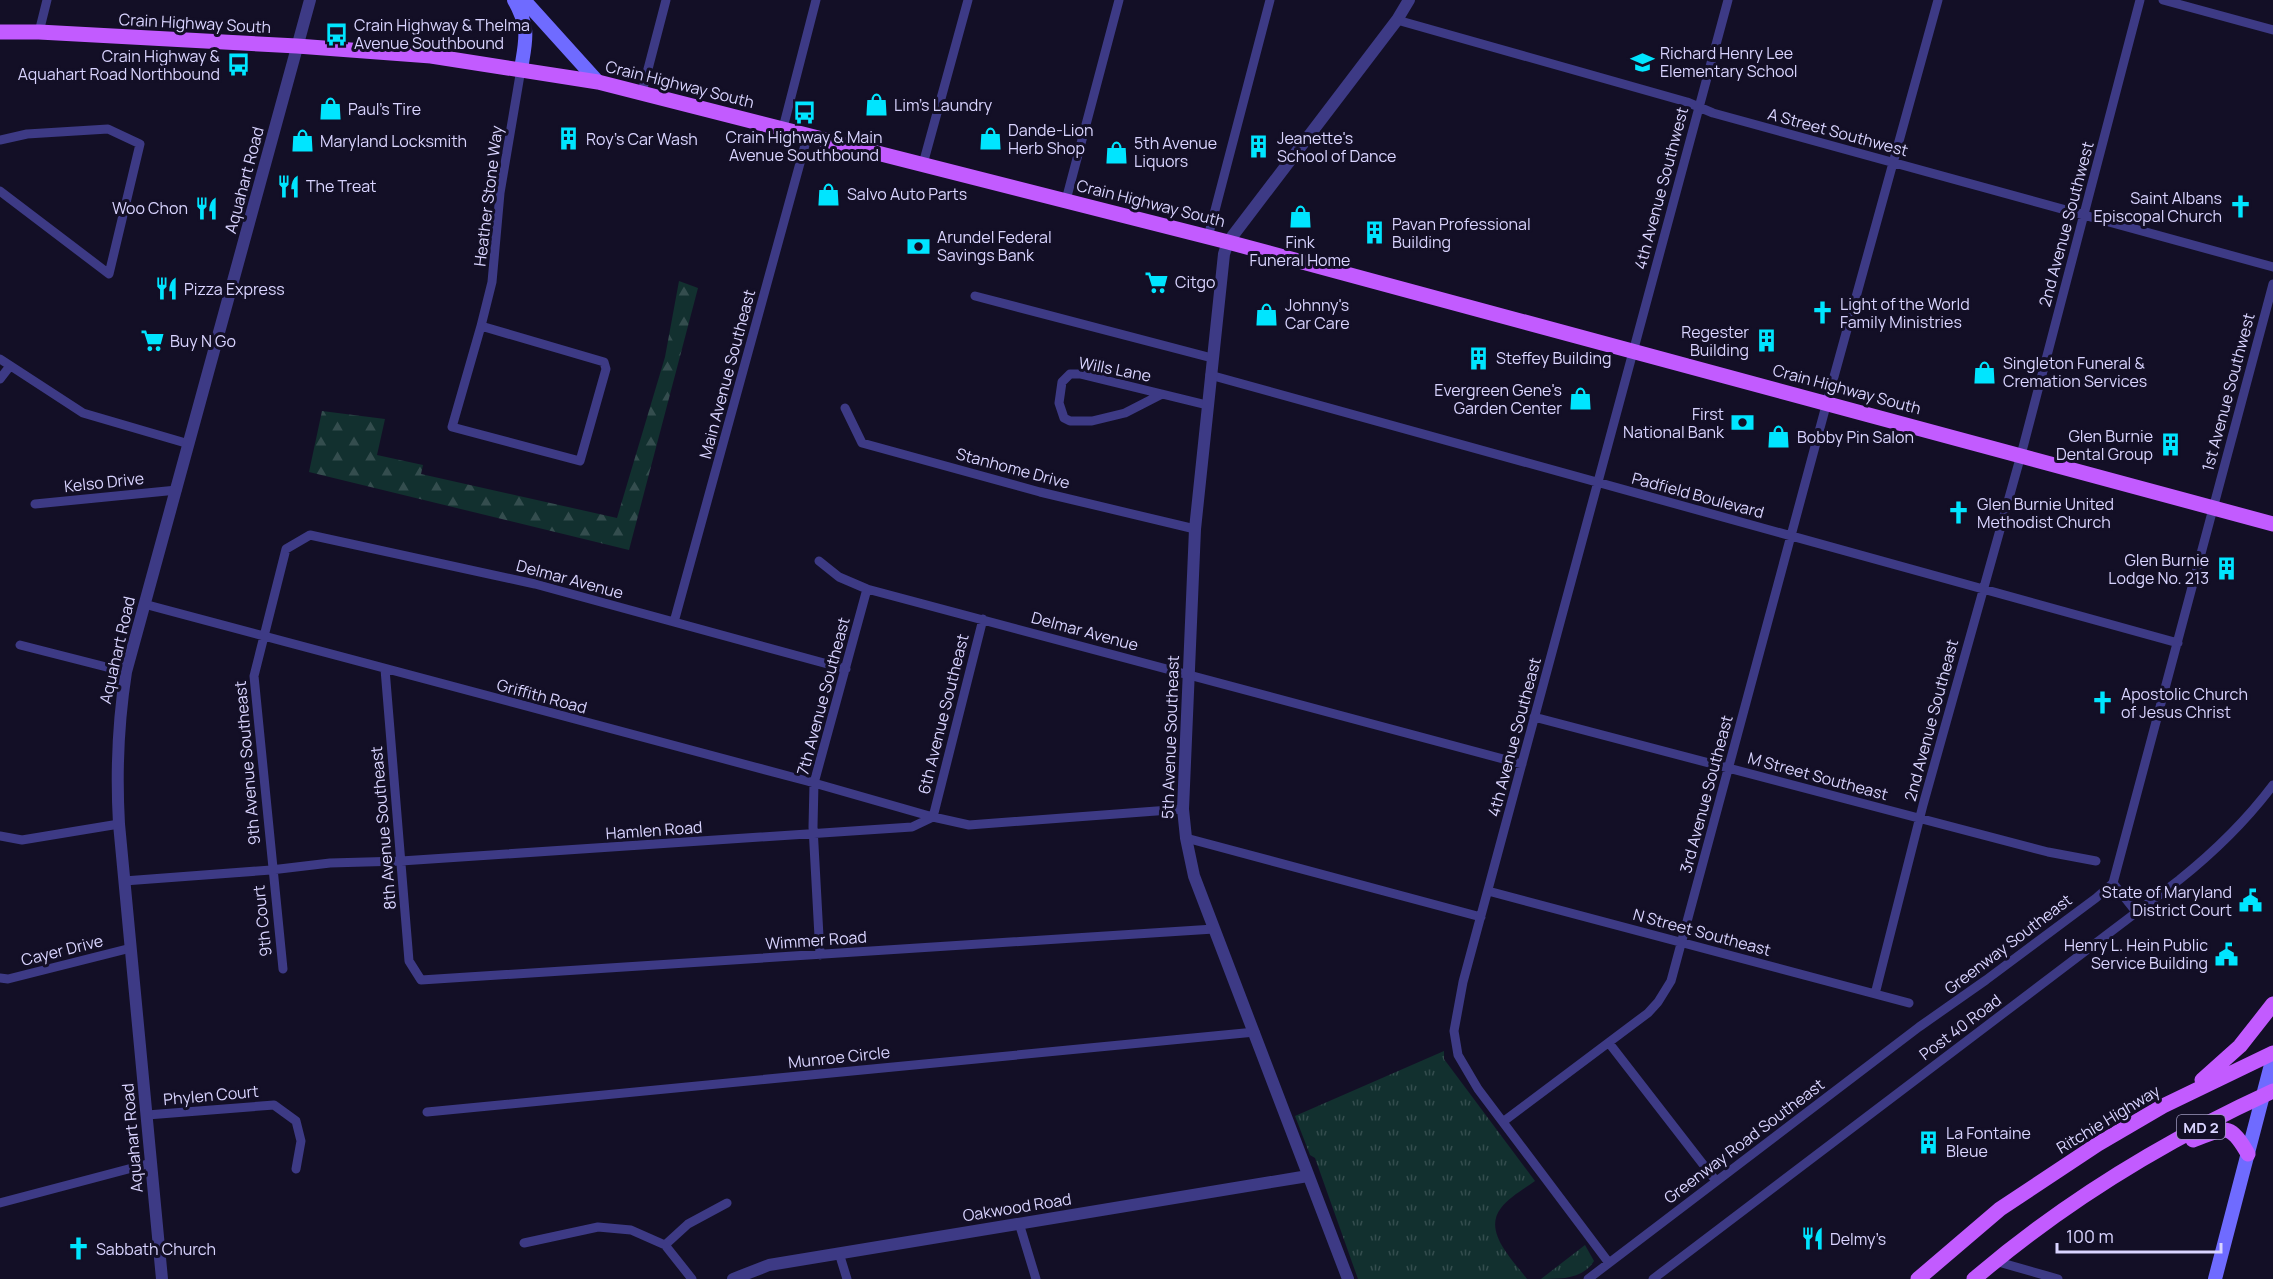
<svg xmlns="http://www.w3.org/2000/svg" width="2273" height="1279" font-family="Manrope,sans-serif">
<style>
.grass{fill:url(#grass-tufts)}
.forest{fill:url(#forest-firs)}
.lines{fill:none;stroke-linecap:round;stroke-linejoin:round}
.minor{stroke:#3d3a85;stroke-width:9}
.tertiary{stroke:#3d3a85;stroke-width:12}
.secondary{stroke:#6f6bff;stroke-width:14}
.primary{stroke:#c25bff;stroke-width:15}
.labels{text-anchor:middle;dominant-baseline:central;stroke-width:6;stroke-linejoin:round;paint-order:stroke}
.shield{fill:#130f26;stroke:#9e99be;stroke-width:1.5}
.shield-label{font-size:15px;font-weight:bold;fill:#d9d4ff}
.street-label{font-size:16px;fill:#d9d4ff;stroke:#130f26}
.poi-label{font-size:16px;fill:#d9d4ff;stroke:#130f26;text-anchor:start}
</style>
<defs>
<pattern id="grass-tufts" width="24" height="20" patternUnits="userSpaceOnUse" patternTransform="scale(1.5)"><rect width="24" height="20" fill="#12302f"/><path d="M3 7l-1-3M5 7V3M7 7l1-3M15 17l-1-3M17 17v-4M19 17l1-3" fill="none" stroke="#344d4e"/></pattern>
<pattern id="forest-firs" width="22" height="20" patternUnits="userSpaceOnUse" patternTransform="scale(1.5)"><rect width="22" height="20" fill="#12302f"/><path d="M5 1l3.5 6h-7zM16 11l3.5 6h-7z" fill="#344d4e"/></pattern>
</defs>
<rect width="100%" height="100%" fill="#130f26"/>
<path class="grass" d="M 1444,1051 L 1444,1059 L 1535,1181 C 1524,1189 1509,1197 1501,1208 C 1482,1232 1514,1261 1527,1279 L 1358,1279 L 1315,1158 L 1310,1155 L 1295,1116 Z
M 1585,1245 L 1594,1261 C 1583,1279 1561,1279 1541,1279 Z"/>
<path class="forest" d="M 679,281 L 698,288 L 629,550 L 309,472 L 322,411 L 385,419 L 377,455 L 423,465 L 421,474 L 617,518 L 665,357 Z"/>
<g class="lines">
<path class="minor" d="M 2163,0 L 2273,30
M 1397,20 L 1687,102 L 1713,113 L 2273,267
M 39,32 L 47,0
M 642,92 L 666,0
M 783,128 L 816,0
M 0,140 L 27,134 L 108,129 L 140,144 L 109,274 L 0,191
M 923,164 L 968,0
M 1066,200 L 1119,0
M 1208,237 L 1270,0
M 975,296 L 1212,358
M 481,326 L 452,427 L 580,461 L 606,369 L 604,362 L 481,326 L 492,282 L 500,193 L 521,69
M 0,359 L 83,413 L 189,444
M 1210,375 L 2178,643
M 0,379 L 10,366
M 1162,394 L 1125,413 L 1092,421 L 1070,421 L 1064,418 L 1059,403 L 1062,382 L 1070,374 L 1080,374 L 1207,405
M 845,408 L 862,443 L 1040,492 L 1195,529
M 35,504 L 177,490
M 819,561 L 839,577 L 867,589 L 1522,764
M 144,604 L 807,781 L 933,817 L 983,619
M 674,622 L 808,134
M 20,645 L 126,672
M 385,669 L 409,961 L 421,980 L 1214,929
M 1534,717 L 2048,852 L 2096,861
M 0,836 L 22,840 L 119,824
M 1186,838 L 1481,917
M 124,881 L 271,870 L 330,863 L 401,861 L 912,827 L 933,817 L 969,825 L 1183,809
M 2113,883 L 2273,284
M 2113,883 L 2137,913
M 1488,891 L 1909,1003
M 820,955 L 813,827 L 814,783 L 867,589
M 283,969 L 254,676 L 286,549 L 310,535 L 535,584 L 846,669
M 0,978 L 8,979 L 131,948
M 1875,994 L 1923,805 L 2021,455 L 2140,0
M 1609,1043 L 1716,1181
M 427,1112 L 1255,1032
M 147,1115 L 274,1105 L 296,1121 L 301,1141 L 296,1169
M 1504,1121 L 1648,1013 L 1658,1002 L 1671,981 L 1827,402 L 1938,0
M 0,1203 L 151,1163
M 1019,1223 L 1036,1279
M 524,1243 L 598,1227 L 631,1230 L 665,1245 L 692,1279
M 665,1245 L 688,1224 L 727,1203
M 839,1253 L 847,1279
M 1995,1261 L 2058,1279
M 1609,1263 L 1478,1089 L 1458,1055 L 1454,1031 L 1463,982 L 1728,0
M 1588,1279 L 1919,1027 L 1986,980 L 2096,898 L 2113,883
M 1653,1279 L 2179,880 C 2214,852 2246,821 2273,785"/>
<path class="tertiary" d="M 162,1279 L 119,824 C 116,772 118,723 126,672 L 310,0
M 733,1279 L 769,1265 L 1308,1176
M 1348,1279 L 1194,876 L 1186,838 L 1183,809 L 1195,529 L 1224,254 L 1228,242 L 1397,20 L 1409,0"/>
<path class="secondary" d="M 514,0 C 530,29 526,38 521,69
M 524,0 L 598,82
M 2215,1279 L 2273,1057"/>
<path class="primary" d="M 0,32 L 39,32 L 297,46 L 431,56 L 598,82 L 1228,242 L 2273,524
M 2202,1080 L 2240,1046 L 2273,1004
M 2193,1140 C 2225,1128 2229,1121 2248,1154
M 1918,1279 L 2000,1209 L 2098,1144 L 2163,1106 L 2273,1053
M 1974,1279 C 2064,1202 2166,1140 2273,1091"/>
</g>
<defs>
<symbol id="bus-bare" viewBox="-9 -9 18 18"><path d="M-5-6H5V4H4V6H2V4H-2V6H-4V4H-5ZM-3.5-4V0h7V-4ZM-3.5 1.2v1.5H-2V1.2ZM2 1.2v1.5H3.5V1.2Z" fill="#00e5ff" stroke="#130f26" stroke-width="2.5" paint-order="stroke"/></symbol>
<symbol id="school-bare" viewBox="-9 -9 18 18"><path d="M0-5L7-2L0 1L-7-2ZM-4 1L0 2.5L4 1V4Q0 6-4 4Z" fill="#00e5ff" stroke="#130f26" stroke-width="2.5" paint-order="stroke"/></symbol>
<symbol id="shop-bare" viewBox="-9 -9 18 18"><path d="M-5-2.5h2.3a2.7 3.5 0 0 1 5.4 0H5L5.5 6h-11ZM-1.5-2.5h3a1.5 2.3 0 0 0-3 0Z" fill="#00e5ff" stroke="#130f26" stroke-width="2.5" paint-order="stroke"/></symbol>
<symbol id="building-bare" viewBox="-9 -9 18 18"><path d="M-4-6H4V6H1V3H-1V6H-4ZM-2.5-4.3h1.7v1.8h-1.7ZM.8-4.3h1.7v1.8H.8ZM-2.5-1h1.7V.8h-1.7ZM.8-1h1.7V.8H.8Z" fill="#00e5ff" stroke="#130f26" stroke-width="2.5" paint-order="stroke"/></symbol>
<symbol id="restaurant-bare" viewBox="-9 -9 18 18"><path d="M-5-6h1v4h1v-4h1v4h1v-4h1v5L-1.5 .5V6h-2V.5L-5-1ZM5-6V6H3V1.5H1.5Q1.5-4 5-6Z" fill="#00e5ff" stroke="#130f26" stroke-width="2.5" paint-order="stroke"/></symbol>
<symbol id="church-bare" viewBox="-9 -9 18 18"><path d="M-1.2-6h2.4v3.5h3.3v2.4h-3.3V6h-2.4V-.1h-3.3v-2.4h3.3Z" fill="#00e5ff" stroke="#130f26" stroke-width="2.5" paint-order="stroke"/></symbol>
<symbol id="bank-bare" viewBox="-9 -9 18 18"><path d="M-6-4H6V4H-6ZM0-2.3a2.3 2.3 0 1 0 0 4.6a2.3 2.3 0 1 0 0-4.6Z" fill="#00e5ff" stroke="#130f26" stroke-width="2.5" paint-order="stroke"/></symbol>
<symbol id="supermarket-bare" viewBox="-9 -9 18 18"><path d="M-6-5.5h2.5l.6 2H6L4.5 2H-2.5L-4.4-4H-6ZM-1.5 3.2a1.3 1.3 0 1 0 .1 0ZM3 3.2a1.3 1.3 0 1 0 .1 0Z" fill="#00e5ff" stroke="#130f26" stroke-width="2.5" paint-order="stroke"/></symbol>
<symbol id="civic-bare" viewBox="-9 -9 18 18"><path d="M-.6-6.5H3V-4.5H.6V-3L4-1V1h2V6H-6V1h2V-1L-.6-3ZM-1.2 2.5V6h2.4V2.5Z" fill="#00e5ff" stroke="#130f26" stroke-width="2.5" paint-order="stroke"/></symbol>
</defs>
<g fill-rule="evenodd">
<use href="#bus-bare" x="320" y="18" width="33" height="33"/>
<use href="#school-bare" x="1626" y="46" width="33" height="33"/>
<use href="#bus-bare" x="222" y="48" width="33" height="33"/>
<use href="#shop-bare" x="860" y="88" width="33" height="33"/>
<use href="#shop-bare" x="314" y="92" width="33" height="33"/>
<use href="#bus-bare" x="788" y="96" width="33" height="33"/>
<use href="#building-bare" x="552" y="122" width="33" height="33"/>
<use href="#shop-bare" x="974" y="122" width="33" height="33"/>
<use href="#shop-bare" x="286" y="124" width="33" height="33"/>
<use href="#building-bare" x="1242" y="130" width="33" height="33"/>
<use href="#shop-bare" x="1100" y="136" width="33" height="33"/>
<use href="#restaurant-bare" x="272" y="170" width="33" height="33"/>
<use href="#shop-bare" x="812" y="178" width="33" height="33"/>
<use href="#church-bare" x="2224" y="190" width="33" height="33"/>
<use href="#restaurant-bare" x="190" y="192" width="33" height="33"/>
<use href="#shop-bare" x="1284" y="200" width="33" height="33"/>
<use href="#building-bare" x="1358" y="216" width="33" height="33"/>
<use href="#bank-bare" x="902" y="230" width="33" height="33"/>
<use href="#supermarket-bare" x="1140" y="266" width="33" height="33"/>
<use href="#restaurant-bare" x="150" y="272" width="33" height="33"/>
<use href="#church-bare" x="1806" y="296" width="33" height="33"/>
<use href="#shop-bare" x="1250" y="298" width="33" height="33"/>
<use href="#supermarket-bare" x="136" y="324" width="33" height="33"/>
<use href="#building-bare" x="1750" y="324" width="33" height="33"/>
<use href="#building-bare" x="1462" y="342" width="33" height="33"/>
<use href="#shop-bare" x="1968" y="356" width="33" height="33"/>
<use href="#shop-bare" x="1564" y="382" width="33" height="33"/>
<use href="#bank-bare" x="1726" y="406" width="33" height="33"/>
<use href="#shop-bare" x="1762" y="420" width="33" height="33"/>
<use href="#building-bare" x="2154" y="428" width="33" height="33"/>
<use href="#church-bare" x="1942" y="496" width="33" height="33"/>
<use href="#building-bare" x="2210" y="552" width="33" height="33"/>
<use href="#church-bare" x="2086" y="686" width="33" height="33"/>
<use href="#civic-bare" x="2234" y="884" width="33" height="33"/>
<use href="#civic-bare" x="2210" y="938" width="33" height="33"/>
<use href="#building-bare" x="1912" y="1126" width="33" height="33"/>
<use href="#restaurant-bare" x="1796" y="1222" width="33" height="33"/>
<use href="#church-bare" x="62" y="1232" width="33" height="33"/>
</g>
<g class="labels">
<rect class="shield" x="2177" y="1115" width="48" height="24" rx="4.5"/>
<g class="shield-label">
<text x="2201" y="1127">MD 2</text>
</g>
<g class="street-label">
<text transform="translate(195 23) rotate(3)">Crain Highway South</text>
<text transform="translate(680 84) rotate(14)">Crain Highway South</text>
<text transform="translate(1838 132) rotate(15)">A Street Southwest</text>
<text transform="translate(244 180) rotate(-75)">Aquahart Road</text>
<text transform="translate(1661 188) rotate(-75)">4th Avenue Southwest</text>
<text transform="translate(488 196) rotate(-83)">Heather Stone Way</text>
<text transform="translate(1151 203) rotate(14)">Crain Highway South</text>
<text transform="translate(2066 224) rotate(-75)">2nd Avenue Southwest</text>
<text transform="translate(1115 369) rotate(11)">Wills Lane</text>
<text transform="translate(727 374) rotate(-75)">Main Avenue Southeast</text>
<text transform="translate(1847 389) rotate(15)">Crain Highway South</text>
<text transform="translate(2228 392) rotate(-75)">1st Avenue Southwest</text>
<text transform="translate(1013 468) rotate(15)">Stanhome Drive</text>
<text transform="translate(104 482) rotate(-6)">Kelso Drive</text>
<text transform="translate(1698 495) rotate(15)">Padfield Boulevard</text>
<text transform="translate(570 579) rotate(15)">Delmar Avenue</text>
<text transform="translate(1085 631) rotate(15)">Delmar Avenue</text>
<text transform="translate(117 650) rotate(-77)">Aquahart Road</text>
<text transform="translate(542 696) rotate(15)">Griffith Road</text>
<text transform="translate(823 696) rotate(-75)">7th Avenue Southeast</text>
<text transform="translate(943 714) rotate(-76)">6th Avenue Southeast</text>
<text transform="translate(1931 720) rotate(-75)">2nd Avenue Southeast</text>
<text transform="translate(1170 737) rotate(-88)">5th Avenue Southeast</text>
<text transform="translate(1514 737) rotate(-75)">4th Avenue Southeast</text>
<text transform="translate(247 763) rotate(-95)">9th Avenue Southeast</text>
<text transform="translate(1818 776) rotate(15)">M Street Southeast</text>
<text transform="translate(1706 794) rotate(-75)">3rd Avenue Southeast</text>
<text transform="translate(383 828) rotate(-95)">8th Avenue Southeast</text>
<text transform="translate(654 830) rotate(-4)">Hamlen Road</text>
<text transform="translate(262 921) rotate(-96)">9th Court</text>
<text transform="translate(1702 932) rotate(15)">N Street Southeast</text>
<text transform="translate(816 940) rotate(-4)">Wimmer Road</text>
<text transform="translate(2008 944) rotate(-37)">Greenway Southeast</text>
<text transform="translate(62 950) rotate(-14)">Cayer Drive</text>
<text transform="translate(1960 1027) rotate(-37)">Post 40 Road</text>
<text transform="translate(839 1057) rotate(-6)">Munroe Circle</text>
<text transform="translate(211 1095) rotate(-5)">Phylen Court</text>
<text transform="translate(2108 1119) rotate(-31)">Ritchie Highway</text>
<text transform="translate(132 1138) rotate(-95)">Aquahart Road</text>
<text transform="translate(1744 1141) rotate(-37)">Greenway Road Southeast</text>
<text transform="translate(1017 1207) rotate(-9)">Oakwood Road</text>
</g>
<g class="poi-label">
<text x="354" y="25">Crain Highway &amp; Thelma<tspan x="354" dy="18">Avenue Southbound</tspan></text>
<text x="1660" y="53">Richard Henry Lee<tspan x="1660" dy="18">Elementary School</tspan></text>
<text x="220" y="56" text-anchor="end">Crain Highway &amp;<tspan x="220" dy="18">Aquahart Road Northbound</tspan></text>
<text x="894" y="105">Lim's Laundry</text>
<text x="348" y="109">Paul's Tire</text>
<text x="1008" y="130">Dande-Lion<tspan x="1008" dy="18">Herb Shop</tspan></text>
<text x="804" y="137" text-anchor="middle">Crain Highway &amp; Main<tspan x="804" dy="18">Avenue Southbound</tspan></text>
<text x="1277" y="138">Jeanette's<tspan x="1277" dy="18">School of Dance</tspan></text>
<text x="586" y="139">Roy's Car Wash</text>
<text x="320" y="141">Maryland Locksmith</text>
<text x="1134" y="143">5th Avenue<tspan x="1134" dy="18">Liquors</tspan></text>
<text x="306" y="186">The Treat</text>
<text x="847" y="194">Salvo Auto Parts</text>
<text x="2222" y="198" text-anchor="end">Saint Albans<tspan x="2222" dy="18">Episcopal Church</tspan></text>
<text x="188" y="208" text-anchor="end">Woo Chon</text>
<text x="1392" y="224">Pavan Professional<tspan x="1392" dy="18">Building</tspan></text>
<text x="937" y="237">Arundel Federal<tspan x="937" dy="18">Savings Bank</tspan></text>
<text x="1300" y="242" text-anchor="middle">Fink<tspan x="1300" dy="18">Funeral Home</tspan></text>
<text x="1175" y="282">Citgo</text>
<text x="184" y="289">Pizza Express</text>
<text x="1840" y="304">Light of the World<tspan x="1840" dy="18">Family Ministries</tspan></text>
<text x="1285" y="305">Johnny's<tspan x="1285" dy="18">Car Care</tspan></text>
<text x="1749" y="332" text-anchor="end">Regester<tspan x="1749" dy="18">Building</tspan></text>
<text x="170" y="341">Buy N Go</text>
<text x="1496" y="358">Steffey Building</text>
<text x="2003" y="363">Singleton Funeral &amp;<tspan x="2003" dy="18">Cremation Services</tspan></text>
<text x="1562" y="390" text-anchor="end">Evergreen Gene's<tspan x="1562" dy="18">Garden Center</tspan></text>
<text x="1724" y="414" text-anchor="end">First<tspan x="1724" dy="18">National Bank</tspan></text>
<text x="2153" y="436" text-anchor="end">Glen Burnie<tspan x="2153" dy="18">Dental Group</tspan></text>
<text x="1797" y="437">Bobby Pin Salon</text>
<text x="1977" y="504">Glen Burnie United<tspan x="1977" dy="18">Methodist Church</tspan></text>
<text x="2209" y="560" text-anchor="end">Glen Burnie<tspan x="2209" dy="18">Lodge No. 213</tspan></text>
<text x="2121" y="694">Apostolic Church<tspan x="2121" dy="18">of Jesus Christ</tspan></text>
<text x="2232" y="892" text-anchor="end">State of Maryland<tspan x="2232" dy="18">District Court</tspan></text>
<text x="2208" y="945" text-anchor="end">Henry L. Hein Public<tspan x="2208" dy="18">Service Building</tspan></text>
<text x="1946" y="1133">La Fontaine<tspan x="1946" dy="18">Bleue</tspan></text>
<text x="1830" y="1239">Delmy’s</text>
<text x="96" y="1249">Sabbath Church</text>
</g>
</g>
<path d="M2057 1243v9h164v-9" fill="none" stroke="#d9d4ff" stroke-width="3"/>
<text x="2066" y="1243" font-size="18" fill="#d9d4ff" stroke="#130f26" stroke-width="4.5" paint-order="stroke">100 m</text>
</svg>
